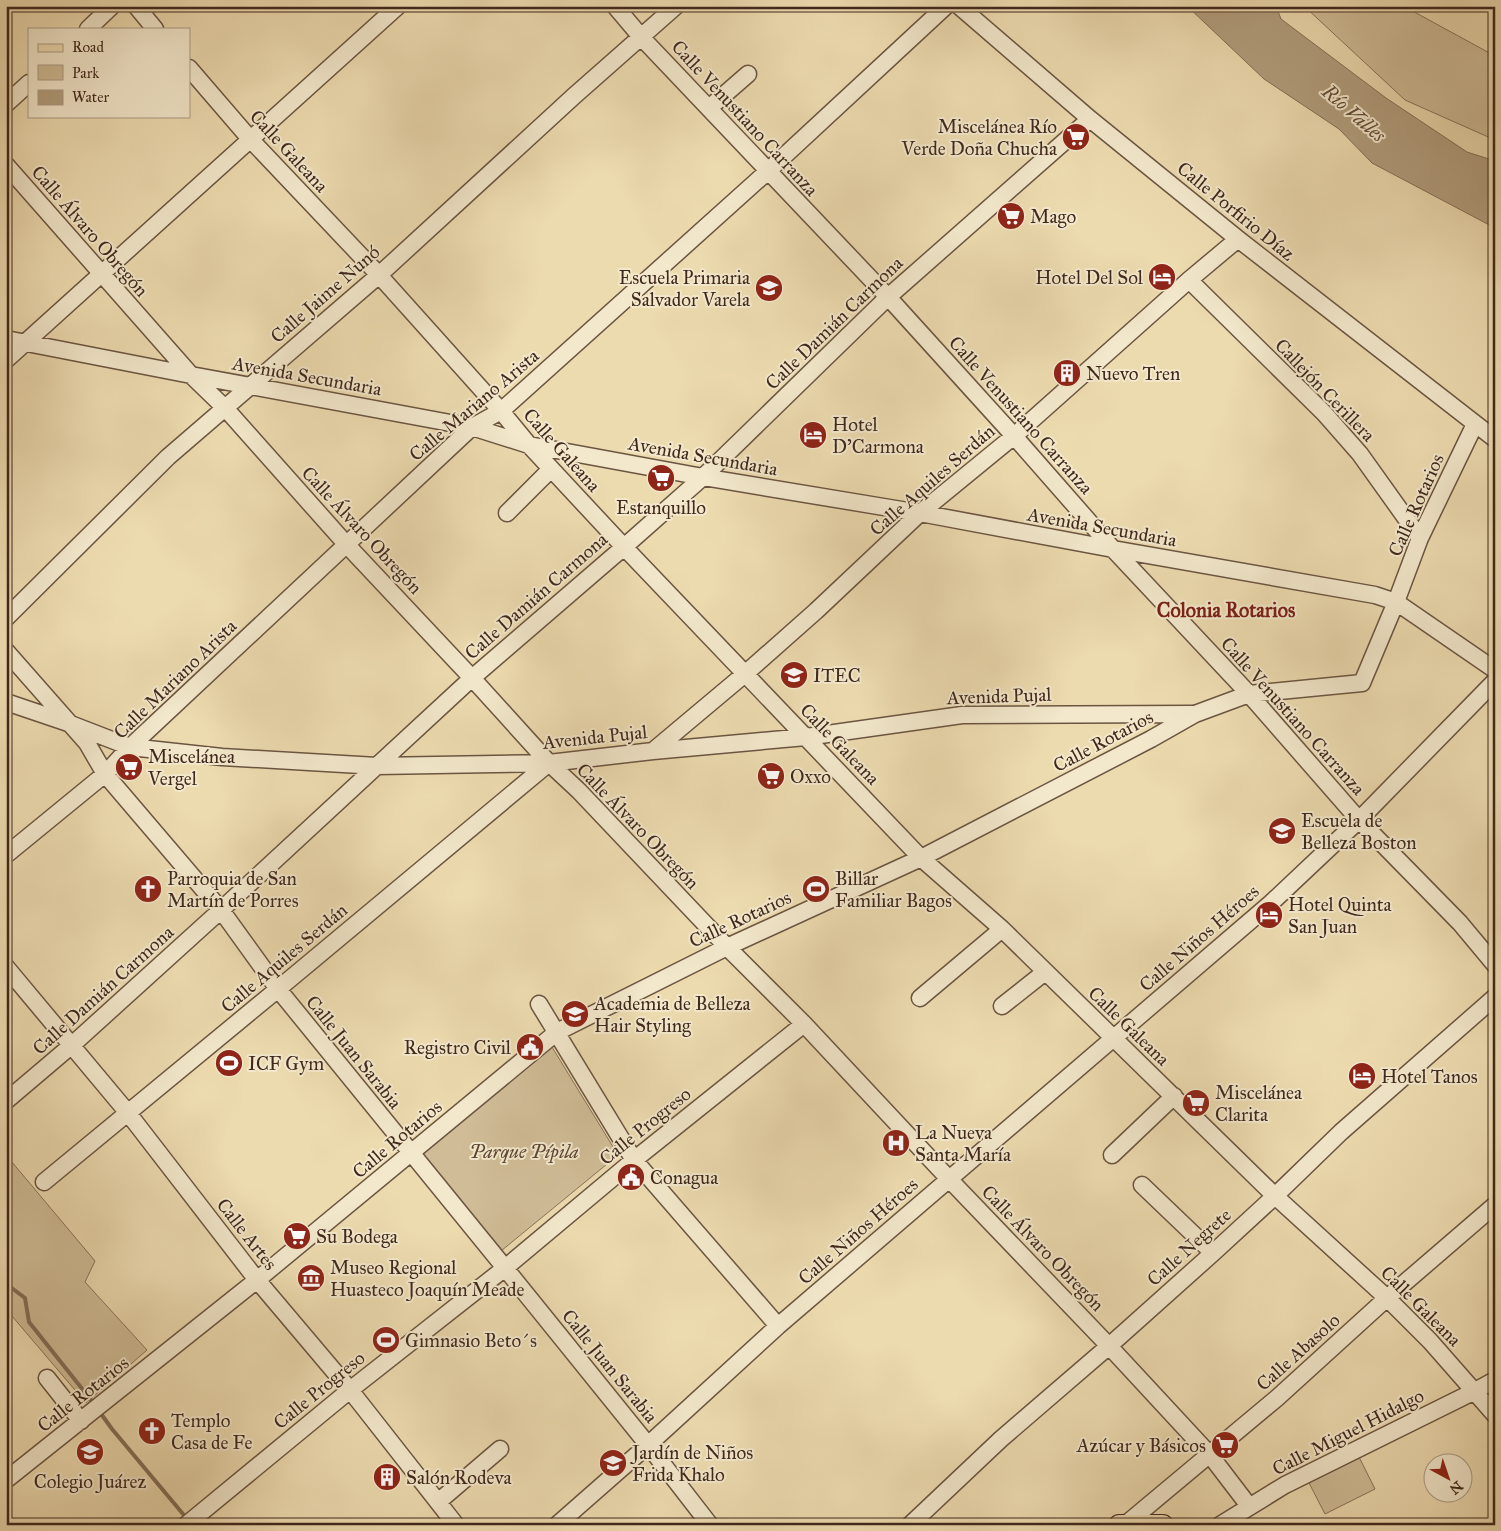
<svg xmlns="http://www.w3.org/2000/svg" width="1501" height="1531" font-family="'IM FELL Great Primer',serif">
<style>
.green{fill:#d0bd97;stroke:#88725a}
.water{fill:#b29e7e;stroke:#846f57}
.lines{fill:none;stroke-linecap:round;stroke-linejoin:round}
.stream{stroke:#846f57;stroke-width:4}
.minor-casing{stroke:#6b5542;stroke-width:19}
.major-casing{stroke:#40281d;stroke-width:22}
.minor{stroke:#f3e8cc;stroke-width:16}
.major{stroke:#eddbb0;stroke-width:20}
.labels{text-anchor:middle;dominant-baseline:central;stroke-width:4;stroke-linejoin:round;paint-order:stroke}
.street-label{font-size:19px;fill:#40281d;stroke:#f3e8cc}
.poi-label{font-size:19px;fill:#40281d;stroke:#f3e8cc;text-anchor:start}
.park-label{font-size:19px;font-style:italic;fill:#5d4635;stroke:#f3e8cc}
.water-label{font-size:20px;font-style:italic;fill:#624b3a;stroke:#f3e8cc}
.neighbourhood-label{font-size:20px;font-weight:bold;fill:#7a1f14;stroke:#f3e8cc}
</style>
<rect width="100%" height="100%" fill="#eddbb0"/>
<filter id="stains"><feTurbulence type="fractalNoise" baseFrequency=".004" numOctaves="4"/><feColorMatrix values="0 0 0 0 .2 0 0 0 0 .09 0 0 0 0 .02 0 0 0 .5 -.17"/></filter>
<radialGradient id="worn" r=".72"><stop offset=".6" stop-color="#630" stop-opacity="0"/><stop offset="1" stop-color="#630" stop-opacity=".3"/></radialGradient>
<path class="green" d="M 1304,6 L 1407,6 L 1407,8 L 1495,56 L 1495,140 L 1405,100 Z
M 552,1047 L 618,1155 L 501,1251 L 422,1155 Z
M 6,1155 L 95,1261 L 85,1282 L 147,1350 L 86,1403 L 6,1309 Z
M 1358,1455 L 1375,1489 L 1325,1514 L 1308,1481 Z"/>
<path class="water" d="M 1187,6 L 1276,6 L 1281,19 L 1386,98 L 1467,152 L 1495,161 L 1495,228 L 1372,163 L 1339,129 L 1264,79 Z"/>
<g class="lines">
<path class="stream" d="M 6,1288 L 9,1286 L 25,1298 L 29,1322 L 95,1405
M 99,1411 L 112,1429 L 183,1514"/>
<defs>
<path id="minor" d="M 136,6 L 155,29
M 615,6 L 642,38 L 888,297 L 1014,436 L 1113,549 L 1249,694 L 1359,820 L 1460,923 L 1495,965
M 959,6 L 1090,119 L 1238,239 L 1495,439
M 88,29 L 112,6
M 189,68 L 251,140 L 379,275 L 501,411 L 529,445 L 624,547 L 921,858 L 1002,929 L 1275,1196 L 1387,1298 L 1430,1341 L 1495,1415
M 6,104 L 29,83
M 709,108 L 748,74
M 6,165 L 191,375 L 226,409 L 346,544 L 472,678 L 549,763 L 579,791 L 727,947 L 804,1024 L 949,1179 L 1109,1346 L 1210,1455 L 1249,1506
M 1189,280 L 1324,413 L 1360,454 L 1420,538
M 6,339 L 191,375 L 472,427 L 529,445 L 703,477 L 920,513 L 1113,549 L 1375,595 L 1396,602 L 1495,670
M 6,360 L 398,6
M 507,513 L 551,469
M 6,618 L 168,457 L 379,275 L 574,96 L 676,6
M 6,651 L 87,743 L 105,774 L 221,910 L 278,989 L 505,1268 L 648,1445 L 710,1525
M 6,702 L 68,723 L 130,747 L 222,757 L 377,766 L 549,763 L 653,751 L 806,737 L 962,715 L 1193,714
M 653,751 L 746,673 L 816,611 L 920,513 L 1014,436 L 1189,280 L 1238,239
M 6,855 L 105,774 L 130,747 L 472,427 L 501,411 L 768,171 L 946,6
M 6,967 L 128,1113 L 257,1280 L 350,1390 L 456,1525
M 920,998 L 1002,929
M 539,1004 L 634,1160 L 778,1326
M 1002,1006 L 1045,972
M 6,1101 L 72,1045 L 221,910 L 472,678 L 624,547 L 703,477 L 888,297 L 1090,119
M 1112,1155 L 1174,1096
M 44,1182 L 278,989 L 549,763
M 1142,1185 L 1213,1253
M 47,1378 L 81,1421
M 6,1480 L 257,1280 L 557,1032 L 727,947 L 921,858 L 1151,739 L 1195,714 L 1249,694 L 1362,683 L 1396,602 L 1420,538 L 1475,424
M 438,1502 L 500,1449
M 186,1525 L 350,1390 L 505,1268 L 634,1160 L 804,1024
M 557,1525 L 648,1445 L 778,1326 L 1271,903 L 1359,820 L 1495,681
M 910,1525 L 1001,1439 L 1109,1346 L 1213,1253 L 1275,1196 L 1341,1132 L 1495,997
M 1125,1525 L 1277,1398 L 1387,1298 L 1495,1205
M 1220,1525 L 1285,1485 L 1475,1391 L 1495,1380"/>
<path id="major" d="M 1119,1525 L 1163,1525"/>
</defs>
<use href="#minor" class="minor-casing"/>
<use href="#major" class="major-casing"/>
<use href="#minor" class="minor"/>
<use href="#major" class="major"/>
</g>
<defs>
<symbol id="supermarket-disc" viewBox="-11 -11 22 22"><circle r="9.5" fill="#8f2418" stroke="#f3e8cc"/><path d="M-6-5.5h2.5l.6 2H6L4.5 2H-2.5L-4.4-4H-6ZM-1.5 3.2a1.3 1.3 0 1 0 .1 0ZM3 3.2a1.3 1.3 0 1 0 .1 0Z" fill="#fff"/></symbol>
<symbol id="hotel-disc" viewBox="-11 -11 22 22"><circle r="9.5" fill="#8f2418" stroke="#f3e8cc"/><path d="M-6-4.5h1.5V1H6V5H4.5V3h-9V5H-6ZM-4 0a1.8 1.8 0 1 1 3.6 0ZM.5 0V-2.5h3Q6-2.5 6 0Z" fill="#fff"/></symbol>
<symbol id="school-disc" viewBox="-11 -11 22 22"><circle r="9.5" fill="#8f2418" stroke="#f3e8cc"/><path d="M0-5L7-2L0 1L-7-2ZM-4 1L0 2.5L4 1V4Q0 6-4 4Z" fill="#fff"/></symbol>
<symbol id="building-disc" viewBox="-11 -11 22 22"><circle r="9.5" fill="#8f2418" stroke="#f3e8cc"/><path d="M-4-6H4V6H1V3H-1V6H-4ZM-2.5-4.3h1.7v1.8h-1.7ZM.8-4.3h1.7v1.8H.8ZM-2.5-1h1.7V.8h-1.7ZM.8-1h1.7V.8H.8Z" fill="#fff"/></symbol>
<symbol id="university-disc" viewBox="-11 -11 22 22"><circle r="9.5" fill="#8f2418" stroke="#f3e8cc"/><path d="M0-5L7-2L0 1L-7-2ZM-4 1L0 2.5L4 1V4Q0 6-4 4Z" fill="#fff"/></symbol>
<symbol id="church-disc" viewBox="-11 -11 22 22"><circle r="9.5" fill="#8f2418" stroke="#f3e8cc"/><path d="M-1.2-6h2.4v3.5h3.3v2.4h-3.3V6h-2.4V-.1h-3.3v-2.4h3.3Z" fill="#fff"/></symbol>
<symbol id="stadium-disc" viewBox="-11 -11 22 22"><circle r="9.5" fill="#8f2418" stroke="#f3e8cc"/><path d="M0-5a6.5 5 0 1 0 0 10a6.5 5 0 1 0 0-10ZM-3.5-1.8h7v3.6h-7Z" fill="#fff"/></symbol>
<symbol id="civic-disc" viewBox="-11 -11 22 22"><circle r="9.5" fill="#8f2418" stroke="#f3e8cc"/><path d="M-.6-6.5H3V-4.5H.6V-3L4-1V1h2V6H-6V1h2V-1L-.6-3ZM-1.2 2.5V6h2.4V2.5Z" fill="#fff"/></symbol>
<symbol id="hospital-disc" viewBox="-11 -11 22 22"><circle r="9.5" fill="#8f2418" stroke="#f3e8cc"/><path d="M-5-5h3v3.5h4V-5h3V5h-3V1.5h-4V5h-3Z" fill="#fff"/></symbol>
<symbol id="museum-disc" viewBox="-11 -11 22 22"><circle r="9.5" fill="#8f2418" stroke="#f3e8cc"/><path d="M0-6L6-3V-2H-6V-3ZM-5-1h2V3h-2ZM-1-1h2V3h-2ZM3-1h2V3H3ZM-6 4H6V6H-6Z" fill="#fff"/></symbol>
</defs>
<g fill-rule="evenodd">
<use href="#supermarket-disc" x="1060" y="121" width="32" height="32"/>
<use href="#supermarket-disc" x="995" y="200" width="32" height="32"/>
<use href="#hotel-disc" x="1146" y="261" width="32" height="32"/>
<use href="#school-disc" x="753" y="272" width="32" height="32"/>
<use href="#building-disc" x="1051" y="357" width="32" height="32"/>
<use href="#hotel-disc" x="797" y="419" width="32" height="32"/>
<use href="#supermarket-disc" x="645" y="462" width="32" height="32"/>
<use href="#university-disc" x="778" y="659" width="32" height="32"/>
<use href="#supermarket-disc" x="113" y="751" width="32" height="32"/>
<use href="#supermarket-disc" x="755" y="760" width="32" height="32"/>
<use href="#university-disc" x="1266" y="815" width="32" height="32"/>
<use href="#church-disc" x="132" y="873" width="32" height="32"/>
<use href="#stadium-disc" x="800" y="873" width="32" height="32"/>
<use href="#hotel-disc" x="1253" y="899" width="32" height="32"/>
<use href="#university-disc" x="559" y="998" width="32" height="32"/>
<use href="#civic-disc" x="514" y="1031" width="32" height="32"/>
<use href="#stadium-disc" x="213" y="1047" width="32" height="32"/>
<use href="#hotel-disc" x="1346" y="1060" width="32" height="32"/>
<use href="#supermarket-disc" x="1180" y="1087" width="32" height="32"/>
<use href="#hospital-disc" x="880" y="1127" width="32" height="32"/>
<use href="#civic-disc" x="615" y="1161" width="32" height="32"/>
<use href="#supermarket-disc" x="281" y="1220" width="32" height="32"/>
<use href="#museum-disc" x="295" y="1262" width="32" height="32"/>
<use href="#stadium-disc" x="370" y="1324" width="32" height="32"/>
<use href="#church-disc" x="136" y="1415" width="32" height="32"/>
<use href="#supermarket-disc" x="1209" y="1429" width="32" height="32"/>
<use href="#school-disc" x="74" y="1436" width="32" height="32"/>
<use href="#school-disc" x="597" y="1447" width="32" height="32"/>
<use href="#building-disc" x="371" y="1461" width="32" height="32"/>
</g>
<g class="labels">
<g class="street-label">
<text transform="translate(745 118) rotate(47)">Calle Venustiano Carranza</text>
<text transform="translate(289 151) rotate(47)">Calle Galeana</text>
<text transform="translate(1236 211) rotate(39)">Calle Porfirio Díaz</text>
<text transform="translate(90 231) rotate(49)">Calle Álvaro Obregón</text>
<text transform="translate(325 294) rotate(-41)">Calle Jaime Nunó</text>
<text transform="translate(834 323) rotate(-44)">Calle Damián Carmona</text>
<text transform="translate(307 376) rotate(10)">Avenida Secundaria</text>
<text transform="translate(1325 390) rotate(46)">Callejón Cerillera</text>
<text transform="translate(474 405) rotate(-40)">Calle Mariano Arista</text>
<text transform="translate(1021 415) rotate(48)">Calle Venustiano Carranza</text>
<text transform="translate(562 450) rotate(48)">Calle Galeana</text>
<text transform="translate(703 456) rotate(10)">Avenida Secundaria</text>
<text transform="translate(932 480) rotate(-41)">Calle Aquiles Serdán</text>
<text transform="translate(1416 505) rotate(-66)">Calle Rotarios</text>
<text transform="translate(1102 527) rotate(10)">Avenida Secundaria</text>
<text transform="translate(362 530) rotate(47)">Calle Álvaro Obregón</text>
<text transform="translate(536 596) rotate(-41)">Calle Damián Carmona</text>
<text transform="translate(175 679) rotate(-44)">Calle Mariano Arista</text>
<text transform="translate(999 696) rotate(-2)">Avenida Pujal</text>
<text transform="translate(1293 716) rotate(48)">Calle Venustiano Carranza</text>
<text transform="translate(595 737) rotate(-6)">Avenida Pujal</text>
<text transform="translate(1103 741) rotate(-28)">Calle Rotarios</text>
<text transform="translate(840 744) rotate(46)">Calle Galeana</text>
<text transform="translate(638 826) rotate(46)">Calle Álvaro Obregón</text>
<text transform="translate(740 919) rotate(-25)">Calle Rotarios</text>
<text transform="translate(1199 938) rotate(-41)">Calle Niños Héroes</text>
<text transform="translate(284 958) rotate(-40)">Calle Aquiles Serdán</text>
<text transform="translate(103 990) rotate(-42)">Calle Damián Carmona</text>
<text transform="translate(1129 1026) rotate(44)">Calle Galeana</text>
<text transform="translate(354 1052) rotate(51)">Calle Juan Sarabia</text>
<text transform="translate(645 1126) rotate(-39)">Calle Progreso</text>
<text transform="translate(397 1139) rotate(-40)">Calle Rotarios</text>
<text transform="translate(858 1231) rotate(-41)">Calle Niños Héroes</text>
<text transform="translate(247 1234) rotate(52)">Calle Artes</text>
<text transform="translate(1189 1247) rotate(-42)">Calle Negrete</text>
<text transform="translate(1043 1248) rotate(46)">Calle Álvaro Obregón</text>
<text transform="translate(1421 1306) rotate(45)">Calle Galeana</text>
<text transform="translate(1298 1352) rotate(-42)">Calle Abasolo</text>
<text transform="translate(610 1366) rotate(51)">Calle Juan Sarabia</text>
<text transform="translate(319 1390) rotate(-39)">Calle Progreso</text>
<text transform="translate(83 1394) rotate(-38)">Calle Rotarios</text>
<text transform="translate(1348 1432) rotate(-27)">Calle Miguel Hidalgo</text>
</g>
<g class="poi-label">
<text x="1057" y="126" text-anchor="end">Miscelánea Río<tspan x="1057" dy="22">Verde Doña Chucha</tspan></text>
<text x="1030" y="216">Mago</text>
<text x="750" y="277" text-anchor="end">Escuela Primaria<tspan x="750" dy="22">Salvador Varela</tspan></text>
<text x="1143" y="277" text-anchor="end">Hotel Del Sol</text>
<text x="1086" y="373">Nuevo Tren</text>
<text x="832" y="424">Hotel<tspan x="832" dy="22">D'Carmona</tspan></text>
<text x="661" y="507" text-anchor="middle">Estanquillo</text>
<text x="813" y="675">ITEC</text>
<text x="148" y="756">Miscelánea<tspan x="148" dy="22">Vergel</tspan></text>
<text x="790" y="776">Oxxo</text>
<text x="1301" y="820">Escuela de<tspan x="1301" dy="22">Belleza Boston</tspan></text>
<text x="167" y="878">Parroquia de San<tspan x="167" dy="22">Martín de Porres</tspan></text>
<text x="835" y="878">Billar<tspan x="835" dy="22">Familiar Bagos</tspan></text>
<text x="1288" y="904">Hotel Quinta<tspan x="1288" dy="22">San Juan</tspan></text>
<text x="594" y="1003">Academia de Belleza<tspan x="594" dy="22">Hair Styling</tspan></text>
<text x="511" y="1047" text-anchor="end">Registro Civil</text>
<text x="248" y="1063">ICF Gym</text>
<text x="1381" y="1076">Hotel Tanos</text>
<text x="1215" y="1092">Miscelánea<tspan x="1215" dy="22">Clarita</tspan></text>
<text x="915" y="1132">La Nueva<tspan x="915" dy="22">Santa María</tspan></text>
<text x="650" y="1177">Conagua</text>
<text x="316" y="1236">Su Bodega</text>
<text x="330" y="1267">Museo Regional<tspan x="330" dy="22">Huasteco Joaquín Meade</tspan></text>
<text x="405" y="1340">Gimnasio Beto´s</text>
<text x="171" y="1420">Templo<tspan x="171" dy="22">Casa de Fe</tspan></text>
<text x="1206" y="1445" text-anchor="end">Azúcar y Básicos</text>
<text x="632" y="1452">Jardín de Niños<tspan x="632" dy="22">Frida Khalo</tspan></text>
<text x="406" y="1477">Salón Rodeva</text>
<text x="90" y="1481" text-anchor="middle">Colegio Juárez</text>
</g>
<g class="park-label">
<text x="524" y="1151">Parque Pípila</text>
</g>
<g class="water-label">
<text transform="translate(1354 113) rotate(41)">Río Valles</text>
</g>
<g class="neighbourhood-label">
<text x="1226" y="610">Colonia Rotarios</text>
</g>
</g>
<rect width="1501" height="1531" fill="none" stroke="#eddbb0" stroke-width="25"/>
<rect x="8" y="8" width="1486" height="1516" fill="none" stroke="#40281d" stroke-width="2.5"/>
<rect x="12" y="12" width="1476" height="1506" fill="none" stroke="#40281d"/>
<rect x="28" y="28" width="162" height="90" fill="#f3e8cc" stroke="#ab9b86"/>
<rect x="38" y="44" width="25" height="8" fill="#eddbb0" stroke="#ab9b86"/>
<text x="72" y="52" font-size="15" fill="#40281d">Road</text>
<rect x="38" y="65" width="25" height="15" fill="#d0bd97" stroke="#ab9b86"/>
<text x="72" y="78" font-size="15" fill="#40281d">Park</text>
<rect x="38" y="90" width="25" height="15" fill="#b29e7e" stroke="#ab9b86"/>
<text x="72" y="102" font-size="15" fill="#40281d">Water</text>
<g transform="translate(1448 1478) rotate(140)"><circle r="24" fill="#f3e8cc" stroke="#ab9b86"/>
<path d="M0-4L9 19L0 12L-9 19Z" fill="#8f2418"/>
<text y="-8" font-size="14" font-weight="bold" text-anchor="middle" fill="#40281d">N</text>
</g>
<rect width="100%" height="100%" filter="url(#stains)"/>
<rect width="100%" height="100%" fill="url(#worn)"/>
</svg>
